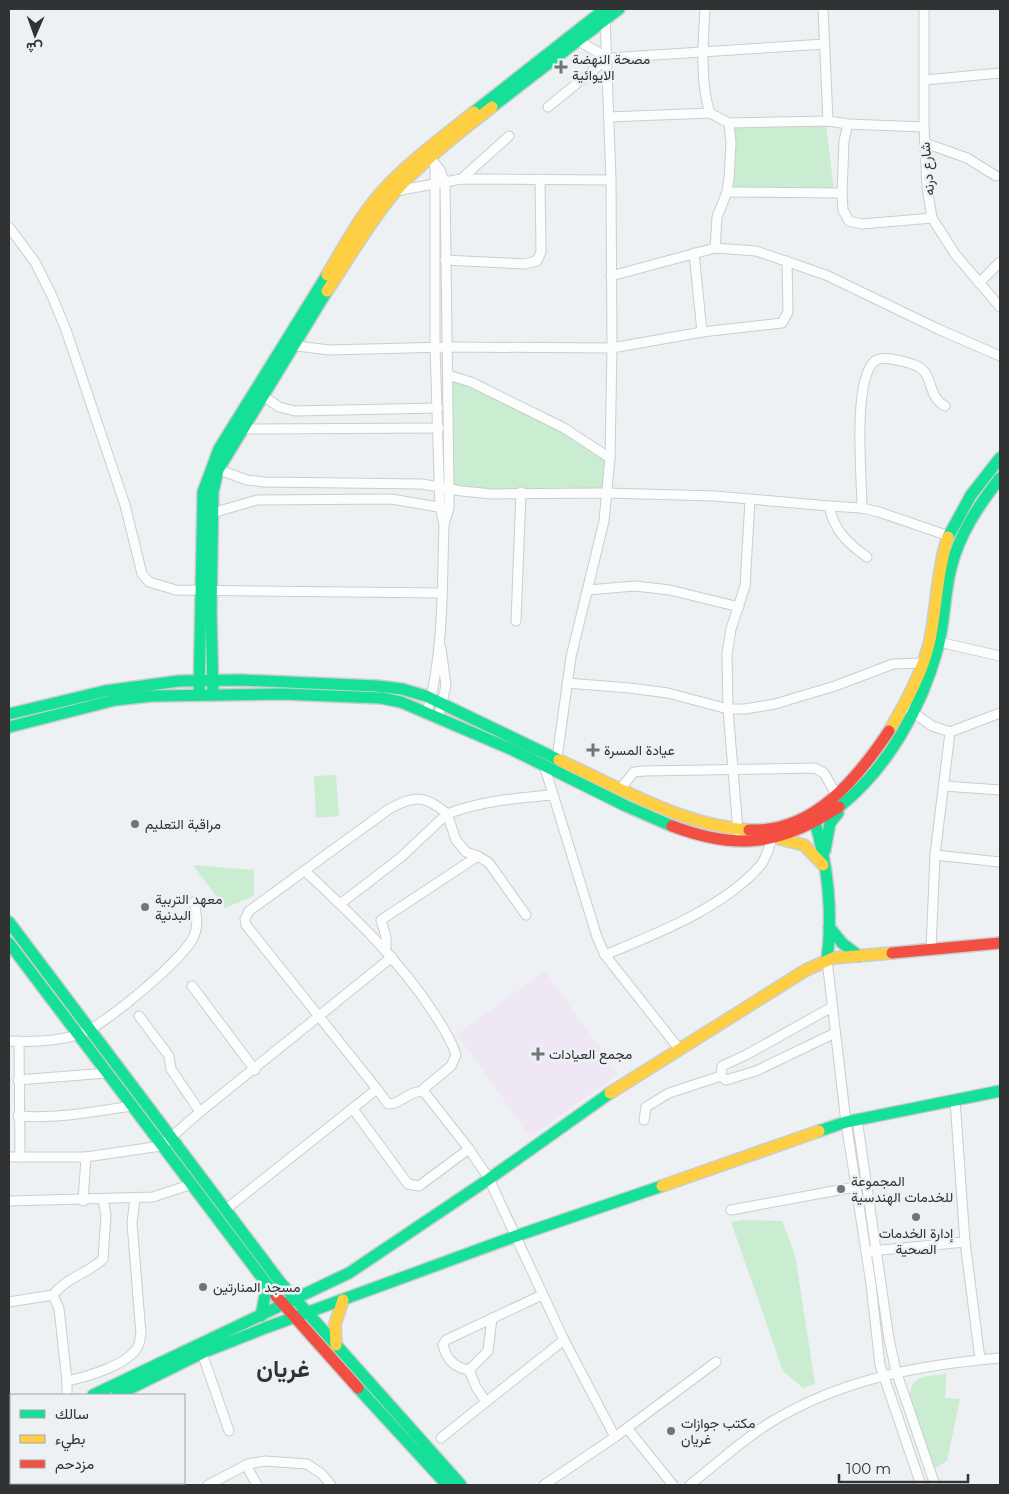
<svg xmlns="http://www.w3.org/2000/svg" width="1009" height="1494" font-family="Montserrat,Vazirmatn,sans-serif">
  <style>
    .medical { fill: #efe8f4 }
    .green { fill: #caecd0 }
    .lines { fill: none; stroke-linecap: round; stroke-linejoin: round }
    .street-casing { stroke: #cbcdcf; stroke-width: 11 }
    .fast-casing { stroke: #cbcdcf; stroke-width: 14 }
    .slow-casing { stroke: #cbcdcf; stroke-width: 14 }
    .jam-casing { stroke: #cbcdcf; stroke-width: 14 }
    .street { stroke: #fcfdfd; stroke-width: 9 }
    .fast { stroke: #16e098; stroke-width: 11 }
    .slow { stroke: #ffcf43; stroke-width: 11 }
    .jam { stroke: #f24e42; stroke-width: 11 }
    .poi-dot { fill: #727576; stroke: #edf1f4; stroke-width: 2 }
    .labels { text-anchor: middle; stroke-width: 5; stroke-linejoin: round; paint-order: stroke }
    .poi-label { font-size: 14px; fill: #303233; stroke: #edf1f4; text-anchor: start }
    .street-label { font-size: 14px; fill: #303233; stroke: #edf1f4 }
    .town-label { font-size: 24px; font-weight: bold; fill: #303233; stroke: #edf1f4 }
  </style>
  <rect width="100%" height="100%" fill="#eef1f3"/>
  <polygon class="medical" points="545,971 619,1074 530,1137 457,1034"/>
  <g class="green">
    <polygon points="826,124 834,191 731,190 733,126"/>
    <polygon points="448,376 563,429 608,459 606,492 520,492 450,487"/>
    <polygon points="336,775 339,816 316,818 314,776"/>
    <polygon points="193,865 254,870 254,896 225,908"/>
    <polygon points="742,1220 782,1221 795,1255 815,1384 803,1388 783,1371 731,1222"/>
    <path d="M946 1374 945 1398 960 1399 947 1461 934 1469 910 1401C909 1374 924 1377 946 1374Z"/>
  </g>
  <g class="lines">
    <defs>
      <g id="street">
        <path d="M705 9C703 40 700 84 710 113"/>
        <polyline points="823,9 828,121"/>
        <polyline points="924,9 924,127 927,187 932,218 955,254 1000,307"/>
        <polyline points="577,40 608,58 825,44"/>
        <polyline points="925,80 1000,73"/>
        <polyline points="548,107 608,58"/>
        <polyline points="609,117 710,113 729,123 828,121 848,124 924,127"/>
        <polyline points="925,143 967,158 996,176"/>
        <polyline points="435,165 435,347 440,508 444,524"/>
        <polyline points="461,179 509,136"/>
        <polyline points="396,191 461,179 611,180"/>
        <polyline points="727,192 842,193 844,141 848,124"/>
        <polyline points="842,193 843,210 849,221 862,224 932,218"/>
        <polyline points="9,227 35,262 52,296 66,330 125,505 142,574 149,582 176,590 442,593"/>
        <polyline points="715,248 717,217 727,192 729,178 731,143 729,123"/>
        <polyline points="694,253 702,332"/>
        <polyline points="445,260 524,264 537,261 541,252 540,179"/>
        <polyline points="611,276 715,248 756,251 826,275 938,329 1000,356"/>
        <polyline points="979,283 1000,262"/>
        <polyline points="289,345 329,350 446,347 612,348 702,332 782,323 788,312 787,261"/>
        <polyline points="448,375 471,382 564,428 610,458"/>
        <polyline points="259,393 279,407 295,411 438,408"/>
        <polyline points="243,429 439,428"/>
        <path d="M214 468 247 480 264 482 422 484 462 491 492 494 607 493 715 496 829 506C834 530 847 543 867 557"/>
        <polyline points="829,506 862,508 879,512 949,536"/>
        <path d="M862 508C862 479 852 379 875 361 882 355 906 362 915 365 935 373 926 396 945 406"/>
        <polyline points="212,513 257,500 391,499 444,508"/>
        <polyline points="588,590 635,586 670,590 739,607"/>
        <polyline points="516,621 521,492"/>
        <polyline points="939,642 1000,656"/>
        <polyline points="567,683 629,688 668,693 728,709 745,709 775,704 835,686 893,664 923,663"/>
        <polyline points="910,710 932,726 950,732 935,855 931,949"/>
        <path d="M427 713C444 653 442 586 444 524L449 508V488L445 183 440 170 428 155"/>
        <polyline points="438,718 446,686 441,648"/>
        <polyline points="950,732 1000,713"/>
        <polyline points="557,758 571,657 604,521 610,458 612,348 611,180 605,17"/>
        <polyline points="544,765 597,937 605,955 680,1050"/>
        <polyline points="944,786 1000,790"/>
        <polyline points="620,789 634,772 644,771 815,768 824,773 837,796"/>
        <polyline points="738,831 728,709 727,654 731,629 745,586 750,500"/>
        <polyline points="935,855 1000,862"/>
        <path d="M305 871C352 915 400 960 435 1015 443 1027 452 1041 456 1055L451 1066 421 1091"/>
        <path d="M526 915 489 863 478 856 466 852 456 840 447 814C481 801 516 798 552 795"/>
        <polyline points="386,951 386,937 381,920 478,856"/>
        <path d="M605 955C656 934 723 908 760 866 766 859 768 850 771 841"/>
        <polyline points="827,960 846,1122 871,1284 880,1365 921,1485"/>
        <polyline points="192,986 255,1070"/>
        <polyline points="139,1016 169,1056 171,1069 200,1112"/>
        <path d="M9 1041C30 1042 57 1041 78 1035 102 1028 185 958 194 936 199 925 196 912 194 902"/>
        <polyline points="19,1041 20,1157"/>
        <polyline points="721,1076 722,1066 746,1055 832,1007"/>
        <polyline points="18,1080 107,1073"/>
        <path d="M377 1089 388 1104C401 1105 412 1087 425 1093L469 1149 489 1179 564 1340 615 1437"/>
        <polyline points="955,1100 965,1242"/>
        <polyline points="353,1109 408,1184 419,1186 469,1149"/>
        <path d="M18 1116C56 1119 93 1112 131 1106"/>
        <polyline points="857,1119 889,1339 896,1371 935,1485"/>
        <polyline points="644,1120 646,1107 669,1093 721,1076 726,1080 756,1071 835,1033"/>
        <polyline points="9,1157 86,1157 161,1146 200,1112 392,957"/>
        <polyline points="9,1201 153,1197 192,1184"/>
        <polyline points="83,1201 86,1157"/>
        <path d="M226 1209 377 1089 246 925 245 919 249 911 389 809C413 796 425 794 447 814L400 858 340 904"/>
        <polyline points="731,1210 855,1187"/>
        <polyline points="871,1251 965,1242 980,1359"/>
        <path d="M53 1295C67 1277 87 1274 103 1259L106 1215 103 1200"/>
        <path d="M9 1302 53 1295 59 1309 67 1381C86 1377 129 1365 138 1346 140 1343 140 1337 141 1334L132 1223 135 1198"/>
        <polyline points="202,1353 229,1431"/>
        <polyline points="469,1370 488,1351 492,1318"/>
        <polyline points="67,1381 67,1395"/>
        <polyline points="486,1402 564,1340"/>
        <polyline points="627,1428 673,1485"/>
        <path d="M441 1438 486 1402 476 1387 469 1370C454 1367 447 1360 443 1345L446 1340 542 1295"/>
        <polyline points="246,1465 257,1485"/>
        <polyline points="166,1483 167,1485"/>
        <polyline points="208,1485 248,1464 265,1461 307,1464 322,1474 331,1485"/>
        <polyline points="544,1485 615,1437 716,1362"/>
        <path d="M690 1485C716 1464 742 1440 771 1422 842 1379 919 1365 1000 1358"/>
      </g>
      <g id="fast">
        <polyline points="492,107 619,9"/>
        <polyline points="474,112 605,9"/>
        <polyline points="948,537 971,495 1000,458"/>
        <polyline points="199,694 203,492 219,449 327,275"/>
        <polyline points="213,694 211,613 213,492 218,470 327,291"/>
        <polyline points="9,714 105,691 179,681 240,680 377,686 402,689 426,696 559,760"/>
        <polyline points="9,727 115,700 151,696 282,694 381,698 401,702 513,750 626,806 672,826"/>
        <path d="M839 807C888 768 922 707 938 647 945 621 944 594 951 568 959 534 979 505 1000 478"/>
        <path d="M814 819C828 865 833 912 827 960"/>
        <polyline points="825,850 830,823 838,813"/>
        <polyline points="9,922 280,1282 461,1485"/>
        <polyline points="829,927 842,943 859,956"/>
        <polyline points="9,943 276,1296"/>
        <polyline points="819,1131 846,1122 1000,1091"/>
        <polyline points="261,1316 267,1285"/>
        <polyline points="358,1388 447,1485"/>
        <polyline points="93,1395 349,1273 489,1179 610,1093"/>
        <polyline points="117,1395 202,1353 265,1328 516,1236 662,1186"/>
        <polyline points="9,1440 11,1439"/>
      </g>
      <g id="slow">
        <path d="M327 275C345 245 362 212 387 186 413 159 444 136 474 112"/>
        <path d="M327 291C349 258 369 223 394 193 420 163 461 131 492 107"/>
        <path d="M889 731C906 703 923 672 930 640 937 605 937 571 948 537"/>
        <path d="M559 760C620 788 681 825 749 830"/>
        <polyline points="780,839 804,845 823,865"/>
        <polyline points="610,1093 806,970 833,958 892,953"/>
        <polyline points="662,1186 819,1131"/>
        <polyline points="336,1345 335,1324 343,1300"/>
        <polyline points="9,1455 11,1454"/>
      </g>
      <g id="jam">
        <path d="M672 826C738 851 781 845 839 807"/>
        <path d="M749 830C813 833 857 779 889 731"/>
        <polyline points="892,953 1000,943"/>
        <polyline points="276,1296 358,1388"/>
      </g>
    </defs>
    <use href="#street" class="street-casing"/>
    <use href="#fast" class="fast-casing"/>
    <use href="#slow" class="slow-casing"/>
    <use href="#jam" class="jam-casing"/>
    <use href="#street" class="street"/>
    <use href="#fast" class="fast"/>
    <use href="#slow" class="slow"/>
    <use href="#jam" class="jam"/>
  </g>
  <g class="poi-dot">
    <path d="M558.5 59.5h5v5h5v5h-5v5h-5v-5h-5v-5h5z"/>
    <path d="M590.5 742.5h5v5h5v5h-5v5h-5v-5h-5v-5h5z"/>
    <circle cx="135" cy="824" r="5"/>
    <circle cx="145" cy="907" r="5"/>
    <path d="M535.5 1046.5h5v5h5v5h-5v5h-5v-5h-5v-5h5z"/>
    <circle cx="841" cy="1189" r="5"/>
    <circle cx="916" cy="1217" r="5"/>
    <circle cx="203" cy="1287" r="5"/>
    <circle cx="671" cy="1431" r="5"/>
  </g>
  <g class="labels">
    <g class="poi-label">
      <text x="572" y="64">مصحة النهضة<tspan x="572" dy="16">الايوائية</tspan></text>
      <text x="604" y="755">عيادة المسرة</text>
      <text x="145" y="829">مراقبة التعليم</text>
      <text x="155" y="904">معهد التربية<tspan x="155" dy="16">البدنية</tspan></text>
      <text x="549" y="1059">مجمع العيادات</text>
      <text x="851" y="1186">المجموعة<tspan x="851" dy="16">للخدمات الهندسية</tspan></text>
      <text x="916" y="1238" text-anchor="middle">إدارة الخدمات<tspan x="916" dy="16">الصحية</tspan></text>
      <text x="213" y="1292">مسجد المنارتين</text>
      <text x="681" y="1428">مكتب جوازات<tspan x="681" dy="16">غريان</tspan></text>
    </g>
    <g class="street-label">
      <text transform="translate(927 169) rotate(-95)" y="5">شارع درنه</text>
    </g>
    <g class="town-label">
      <text x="283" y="1377">غريان</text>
    </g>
  </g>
  <rect width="1009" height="1494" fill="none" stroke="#303233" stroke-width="20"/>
  <rect x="10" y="1394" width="175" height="90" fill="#edf1f4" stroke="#a1a5a7"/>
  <rect x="20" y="1410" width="25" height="8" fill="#16e098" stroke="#a1a5a7"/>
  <text x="55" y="1419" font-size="15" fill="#303233">سالك</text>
  <rect x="20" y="1435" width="25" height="8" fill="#ffcf43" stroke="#a1a5a7"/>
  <text x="55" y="1444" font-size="15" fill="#303233">بطيء</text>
  <rect x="20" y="1460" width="25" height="8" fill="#f24e42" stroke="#a1a5a7"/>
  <text x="55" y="1469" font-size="15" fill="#303233">مزدحم</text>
  <g transform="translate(35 35) rotate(182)" stroke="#edf1f4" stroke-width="4" paint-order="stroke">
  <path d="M0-4L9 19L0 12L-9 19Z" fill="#303233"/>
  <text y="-8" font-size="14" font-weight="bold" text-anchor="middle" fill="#303233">ش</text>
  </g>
  <path d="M839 1474v8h129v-8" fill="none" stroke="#303233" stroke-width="2.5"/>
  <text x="846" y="1474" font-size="15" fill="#303233" stroke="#edf1f4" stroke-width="4" paint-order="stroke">100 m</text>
</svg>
